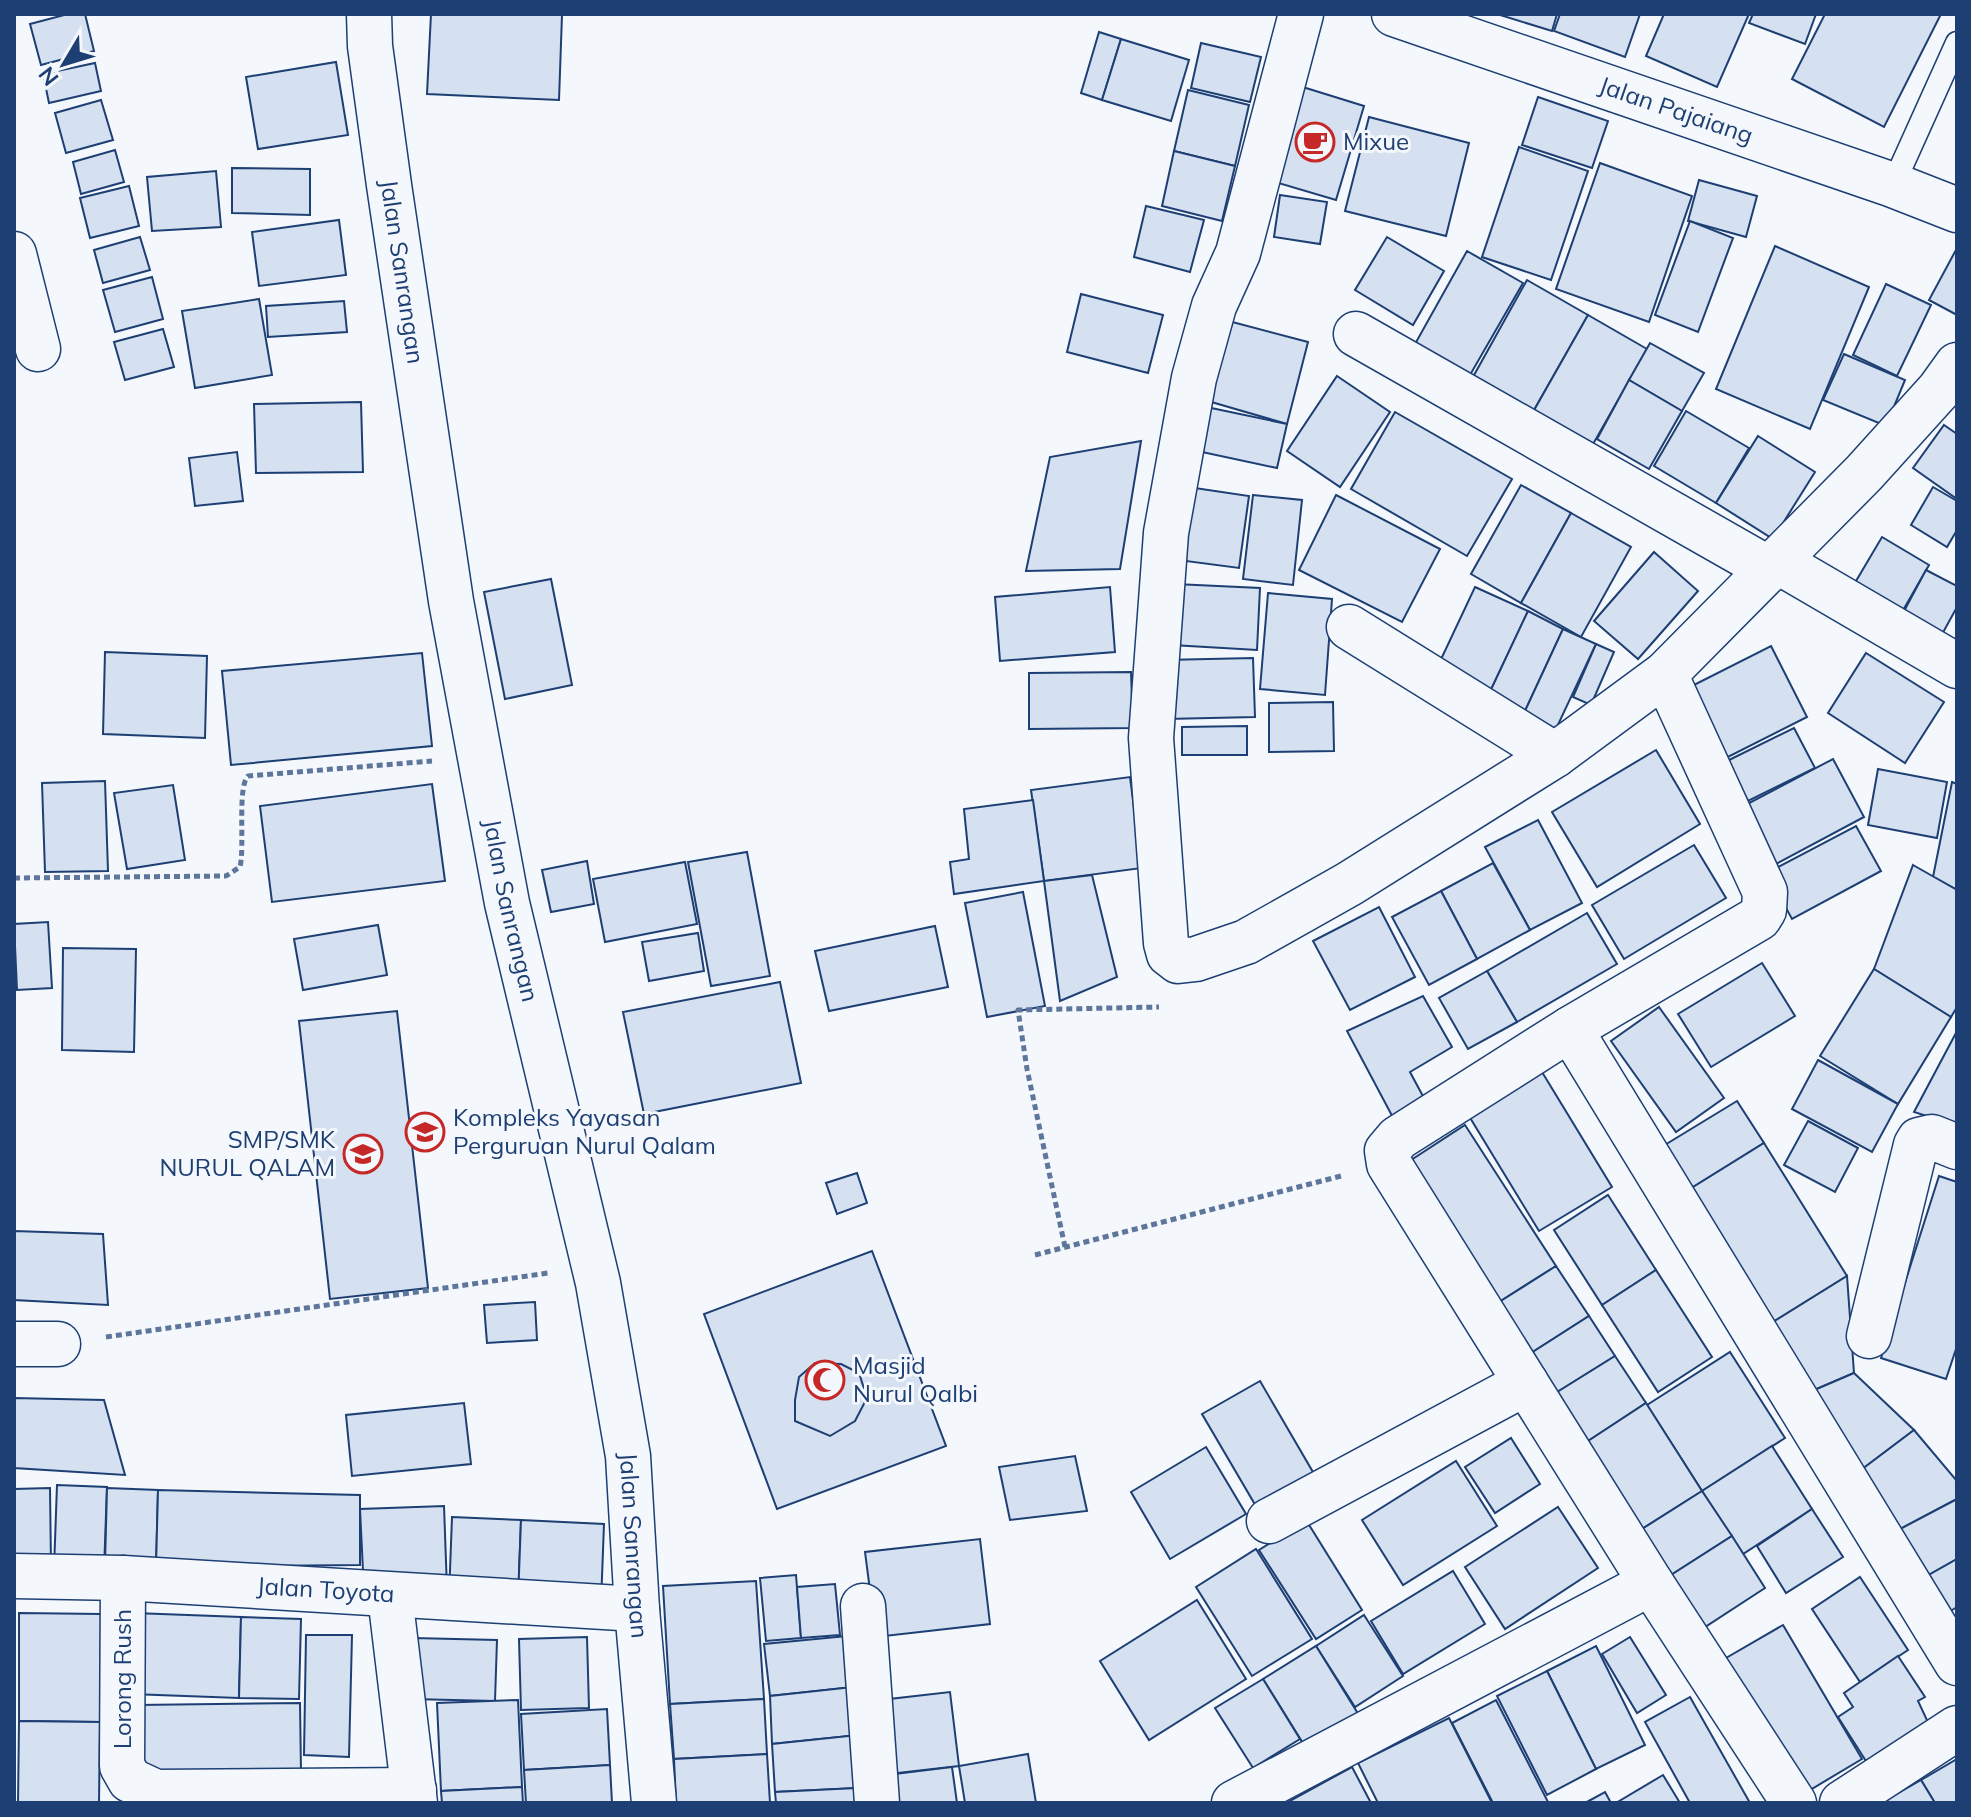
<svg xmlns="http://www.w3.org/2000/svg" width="1971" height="1817" font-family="Mulish,sans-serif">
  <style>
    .building { fill: #d5e0f0; stroke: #1d3f73; stroke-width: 2 }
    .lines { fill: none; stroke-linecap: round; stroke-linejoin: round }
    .lane-casing { stroke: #1d3f73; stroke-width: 25 }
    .street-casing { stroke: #1d3f73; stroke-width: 47 }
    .secondary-casing { stroke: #1d3f73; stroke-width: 47 }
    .path { stroke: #5e769c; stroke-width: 5; stroke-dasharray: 6 4; stroke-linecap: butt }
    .lane { stroke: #f4f7fb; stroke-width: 22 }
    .street { stroke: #f4f7fb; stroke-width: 44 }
    .secondary { stroke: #f4f7fb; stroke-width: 44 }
    .labels { text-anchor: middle; stroke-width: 6; stroke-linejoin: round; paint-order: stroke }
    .street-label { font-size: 24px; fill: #1d3f73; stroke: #f4f7fb }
    .poi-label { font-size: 24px; fill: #1d3f73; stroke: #f4f7fb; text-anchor: start }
  </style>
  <rect width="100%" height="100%" fill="#f4f7fb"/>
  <g class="building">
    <polygon points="68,14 85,14 94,51 41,65 30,24"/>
    <polygon points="431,14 562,15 559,100 427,94"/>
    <polygon points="1497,14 1557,14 1552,31"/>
    <polygon points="1560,14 1640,14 1625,57 1554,31"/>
    <polygon points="1664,14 1749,14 1717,87 1646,56"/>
    <polygon points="1753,14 1816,14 1805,44 1749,23"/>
    <polygon points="1825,14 1941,14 1884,127 1792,79"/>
    <polygon points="1099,32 1121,39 1102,100 1081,93"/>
    <polygon points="1121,39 1189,60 1171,121 1102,100"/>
    <polygon points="1201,43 1261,57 1250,102 1191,88"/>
    <polygon points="336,62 348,135 258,149 246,77"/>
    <polygon points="95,63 101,91 49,103 43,74"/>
    <polygon points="1293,84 1364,106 1336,200 1265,179"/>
    <polygon points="1188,90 1249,105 1235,166 1174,151"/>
    <polygon points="1538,97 1608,121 1592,168 1522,145"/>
    <polygon points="101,100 113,140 66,153 55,113"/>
    <polygon points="1369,117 1469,143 1446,236 1345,211"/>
    <polygon points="1519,147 1588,171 1551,280 1482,257"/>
    <polygon points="115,150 124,182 81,194 73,162"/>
    <polygon points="1174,151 1235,166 1222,221 1162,206"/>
    <polygon points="1600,163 1692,196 1649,322 1556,289"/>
    <polygon points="232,168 310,169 310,215 232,213"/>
    <polygon points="216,171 221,227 152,231 147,177"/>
    <polygon points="1699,180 1757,196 1746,237 1688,221"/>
    <polygon points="129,186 139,226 90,238 80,198"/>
    <polygon points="1280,195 1327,202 1320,244 1274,237"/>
    <polygon points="1146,206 1204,220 1190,272 1134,257"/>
    <polygon points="339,220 346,275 259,286 252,232"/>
    <polygon points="1690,221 1733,238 1698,332 1655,315"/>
    <polygon points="140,237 150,270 103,283 94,250"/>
    <polygon points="1387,237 1444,271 1413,325 1355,290"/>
    <polygon points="1775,246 1869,287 1810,429 1716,389"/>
    <polygon points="1957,248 1957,315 1929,300"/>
    <polygon points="1467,251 1523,283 1470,375 1415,344"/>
    <polygon points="152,277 163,319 115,332 103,290"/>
    <polygon points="1527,280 1588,315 1533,412 1473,377"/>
    <polygon points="1886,284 1931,305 1897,376 1853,355"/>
    <polygon points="1081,294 1163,315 1148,373 1067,352"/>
    <polygon points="259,299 272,375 195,388 182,311"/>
    <polygon points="344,301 347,332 268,337 266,306"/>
    <polygon points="1588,315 1647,349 1592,446 1533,412"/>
    <polygon points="1221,319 1308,342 1287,424 1201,399"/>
    <polygon points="163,329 174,367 125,380 114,342"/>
    <polygon points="1650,343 1704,373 1682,411 1629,380"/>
    <polygon points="1844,354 1905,380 1886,426 1823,400"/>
    <polygon points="1337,376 1390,412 1340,487 1287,451"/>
    <polygon points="1629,380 1682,411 1649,469 1597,439"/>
    <polygon points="361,402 363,472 256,473 254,404"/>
    <polygon points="1197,405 1287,424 1277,468 1188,449"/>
    <polygon points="1686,411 1749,448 1716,503 1654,466"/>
    <polygon points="1395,412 1512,479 1467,556 1351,489"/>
    <polygon points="1944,425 1957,434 1957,499 1913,468"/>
    <polygon points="1758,436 1815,472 1773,539 1716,503"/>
    <polygon points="1141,441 1120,569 1026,571 1050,457"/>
    <polygon points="237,452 243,501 195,506 189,458"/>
    <polygon points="1521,485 1571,513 1521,603 1471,574"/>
    <polygon points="1188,487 1249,496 1239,568 1178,560"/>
    <polygon points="1933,487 1957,501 1957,530 1947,547 1911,525"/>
    <polygon points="1253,495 1302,500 1293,585 1243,579"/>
    <polygon points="1336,495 1440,549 1402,622 1299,570"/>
    <polygon points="1571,513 1631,547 1581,637 1521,603"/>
    <polygon points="1882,537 1929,565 1894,626 1846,598"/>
    <polygon points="1654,552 1698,591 1638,659 1594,621"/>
    <polygon points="1926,570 1957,586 1957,607 1934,649 1895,628"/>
    <polygon points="551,579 572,685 505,699 484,592"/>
    <polygon points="1175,584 1260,588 1257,650 1172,645"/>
    <polygon points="1110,587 1115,652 1000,661 995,597"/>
    <polygon points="1475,587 1528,611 1488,696 1435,672"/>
    <polygon points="1268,593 1332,599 1325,695 1260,689"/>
    <polygon points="1528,611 1563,629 1524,713 1488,696"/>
    <polygon points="1563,629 1596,644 1556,729 1524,713"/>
    <polygon points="1596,644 1614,652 1591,705 1573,697"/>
    <polygon points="1771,646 1807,717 1716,763 1680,692"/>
    <polygon points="105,652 207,656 205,738 103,734"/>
    <polygon points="422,653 432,746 231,765 222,671"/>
    <polygon points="1866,653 1944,702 1905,763 1828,713"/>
    <polygon points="1253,658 1255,717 1166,719 1164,660"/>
    <polygon points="1131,672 1133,728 1029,729 1029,673"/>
    <polygon points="1333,702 1334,751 1269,752 1269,703"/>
    <polygon points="1247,726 1247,755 1182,755 1182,727"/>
    <polygon points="1794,728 1815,768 1748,801 1727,761"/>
    <polygon points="1656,750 1700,824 1597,887 1552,812"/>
    <polygon points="1833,759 1864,817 1763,871 1732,812"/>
    <polygon points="1878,769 1947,782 1937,838 1868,825"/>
    <polygon points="1130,777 1142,868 1044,881 1031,790"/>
    <polygon points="105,781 108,871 45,872 42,783"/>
    <polygon points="1952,782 1957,784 1957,890 1933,877"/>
    <polygon points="432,784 445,881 272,902 260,806"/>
    <polygon points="173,785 185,860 127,869 114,793"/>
    <polygon points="1033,800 1044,881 954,894 950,862 969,859 964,809"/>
    <polygon points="1538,820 1582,903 1530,930 1485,847"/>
    <polygon points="1856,826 1881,871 1792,919 1767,873"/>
    <polygon points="1694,845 1726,898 1624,959 1592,905"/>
    <polygon points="747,852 770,976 711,986 688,862"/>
    <polygon points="587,861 594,904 551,912 542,870"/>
    <polygon points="685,862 697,924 605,942 593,879"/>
    <polygon points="1493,863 1530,930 1477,959 1441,891"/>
    <polygon points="1913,865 1957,890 1957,1007 1951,1017 1874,969"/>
    <polygon points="1092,875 1117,977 1060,1001 1044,881"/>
    <polygon points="1441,891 1477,959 1429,985 1392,917"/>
    <polygon points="1023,892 1045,1006 987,1017 965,903"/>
    <polygon points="1379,907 1415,977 1350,1010 1313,941"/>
    <polygon points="1587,913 1617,964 1517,1022 1487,971"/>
    <polygon points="48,922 52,988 17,990 14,924"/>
    <polygon points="378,925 387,975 303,990 294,939"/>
    <polygon points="935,926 948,987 829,1011 815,951"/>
    <polygon points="698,933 704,971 649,981 642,942"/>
    <polygon points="63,948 136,949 134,1052 62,1050"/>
    <polygon points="1762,963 1795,1016 1711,1067 1678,1014"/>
    <polygon points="1874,969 1951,1017 1898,1104 1820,1056"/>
    <polygon points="1487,971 1517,1022 1468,1049 1439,998"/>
    <polygon points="780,982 801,1083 644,1114 623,1012"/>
    <polygon points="1423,996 1452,1047 1410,1072 1431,1111 1398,1127 1347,1031"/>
    <polygon points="1659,1007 1724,1098 1676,1132 1611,1041"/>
    <polygon points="397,1011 428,1288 330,1299 299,1021"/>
    <polygon points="1957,1031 1957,1121 1955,1125 1914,1112"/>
    <polygon points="1818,1060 1898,1104 1872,1152 1792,1109"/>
    <polygon points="1542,1072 1612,1187 1539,1231 1469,1116"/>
    <polygon points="1737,1101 1764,1143 1677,1197 1650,1154"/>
    <polygon points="1808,1121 1858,1148 1835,1192 1784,1165"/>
    <polygon points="1465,1125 1556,1266 1496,1304 1405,1164"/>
    <polygon points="1764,1143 1847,1276 1760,1330 1677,1197"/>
    <polygon points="857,1173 867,1203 837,1214 826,1183"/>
    <polygon points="1939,1176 1957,1182 1957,1346 1946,1379 1881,1358"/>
    <polygon points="1608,1195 1656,1270 1602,1305 1554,1230"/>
    <polygon points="14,1231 103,1234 108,1305 14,1300"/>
    <polygon points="872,1251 946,1446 777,1509 704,1314"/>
    <polygon points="1556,1266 1589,1316 1528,1355 1496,1304"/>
    <polygon points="1656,1270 1712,1357 1658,1392 1602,1305"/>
    <polygon points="1847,1276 1854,1373 1805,1394 1760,1330"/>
    <polygon points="535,1302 537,1340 487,1343 484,1305"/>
    <polygon points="1589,1316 1615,1356 1554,1394 1528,1355"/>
    <polygon points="1730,1352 1785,1438 1702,1491 1647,1405"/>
    <polygon points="1615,1356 1646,1403 1585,1443 1554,1394"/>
    <polygon points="815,1363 841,1364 859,1373 867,1398 855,1421 830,1436 795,1421 795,1400 799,1377"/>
    <polygon points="1854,1373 1914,1430 1853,1476 1805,1394"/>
    <polygon points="1260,1381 1317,1479 1260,1513 1202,1414"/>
    <polygon points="14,1398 104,1400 125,1475 14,1468"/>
    <polygon points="464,1403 471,1464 352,1476 346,1415"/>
    <polygon points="1646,1403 1702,1491 1642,1529 1585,1443"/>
    <polygon points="1914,1430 1957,1481 1957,1499 1885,1537 1853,1476"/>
    <polygon points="1511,1438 1540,1484 1495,1513 1465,1467"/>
    <polygon points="1772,1446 1812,1509 1743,1554 1702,1491"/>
    <polygon points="1206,1447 1246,1514 1170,1559 1131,1492"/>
    <polygon points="1075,1456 1087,1511 1010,1520 999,1467"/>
    <polygon points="1456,1461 1497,1526 1403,1585 1362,1520"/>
    <polygon points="57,1485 107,1487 104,1571 54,1569"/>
    <polygon points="50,1488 51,1566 14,1566 14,1489"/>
    <polygon points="107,1488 158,1490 156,1567 105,1565"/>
    <polygon points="158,1490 360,1495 360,1565 156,1567"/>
    <polygon points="1702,1491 1732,1536 1671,1575 1642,1529"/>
    <polygon points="1957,1499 1957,1559 1918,1581 1885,1537"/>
    <polygon points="444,1506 447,1589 364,1592 360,1509"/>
    <polygon points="1558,1507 1598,1568 1505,1629 1465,1567"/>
    <polygon points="1812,1509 1843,1557 1786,1593 1757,1546"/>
    <polygon points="452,1517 521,1520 518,1600 449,1597"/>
    <polygon points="521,1520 604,1524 601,1604 518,1600"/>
    <polygon points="1306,1520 1362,1610 1316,1639 1259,1550"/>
    <polygon points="1732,1536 1765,1588 1705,1627 1671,1575"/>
    <polygon points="980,1539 990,1624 876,1637 865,1552"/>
    <polygon points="1256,1549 1312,1639 1252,1676 1196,1587"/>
    <polygon points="1957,1559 1957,1607 1944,1615 1918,1581"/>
    <polygon points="1453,1571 1485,1624 1403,1674 1371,1621"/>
    <polygon points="796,1575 801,1638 766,1641 760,1578"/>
    <polygon points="1860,1577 1908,1650 1860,1682 1812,1609"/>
    <polygon points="756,1581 764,1699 670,1704 663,1586"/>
    <polygon points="835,1584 840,1635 801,1638 797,1587"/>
    <polygon points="1197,1600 1246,1679 1149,1740 1100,1661"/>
    <polygon points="19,1613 101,1614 100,1722 19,1721"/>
    <polygon points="134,1613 241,1617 239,1698 131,1694"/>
    <polygon points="1364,1615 1403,1676 1355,1707 1316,1646"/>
    <polygon points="241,1617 301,1619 299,1699 239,1698"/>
    <polygon points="1783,1625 1862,1759 1805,1793 1726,1658"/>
    <polygon points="306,1635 352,1635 349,1757 304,1755"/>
    <polygon points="847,1636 853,1687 770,1696 764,1644"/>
    <polygon points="587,1637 589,1708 521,1710 519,1639"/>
    <polygon points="1630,1637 1666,1695 1637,1713 1602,1654"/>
    <polygon points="413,1638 497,1640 495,1701 411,1699"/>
    <polygon points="1316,1646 1362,1720 1309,1753 1263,1679"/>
    <polygon points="1596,1646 1645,1745 1596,1769 1547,1671"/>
    <polygon points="1898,1656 1925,1697 1918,1701 1933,1733 1871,1769 1838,1717 1853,1707 1844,1693"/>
    <polygon points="1547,1671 1596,1769 1547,1795 1497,1696"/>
    <polygon points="1263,1679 1300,1739 1253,1768 1215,1708"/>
    <polygon points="853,1687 858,1735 772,1744 770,1696"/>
    <polygon points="950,1692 959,1766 889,1774 881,1700"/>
    <polygon points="1690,1697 1750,1803 1690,1803 1645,1722"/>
    <polygon points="764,1699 767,1754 674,1759 670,1704"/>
    <polygon points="518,1700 522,1787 441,1791 437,1703"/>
    <polygon points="1496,1700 1548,1802 1547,1803 1493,1803 1452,1723"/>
    <polygon points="300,1703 301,1772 138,1774 137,1705"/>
    <polygon points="607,1709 610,1765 524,1770 521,1714"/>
    <polygon points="1449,1718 1492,1803 1378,1803 1358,1763"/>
    <polygon points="19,1721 100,1722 99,1803 18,1803"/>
    <polygon points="858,1735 857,1788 775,1792 772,1744"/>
    <polygon points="767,1754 770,1803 676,1803 674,1759"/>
    <polygon points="1028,1754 1036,1803 965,1803 959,1766"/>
    <polygon points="1957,1759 1957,1803 1935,1803 1921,1780"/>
    <polygon points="610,1765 612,1803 526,1803 524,1770"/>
    <polygon points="952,1767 957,1803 882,1803 878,1776"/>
    <polygon points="1352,1767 1371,1803 1286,1803"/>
    <polygon points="1663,1775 1680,1803 1616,1803"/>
    <polygon points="1921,1780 1935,1803 1881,1803"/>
    <polygon points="522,1787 523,1803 442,1803 441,1791"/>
    <polygon points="857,1788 858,1803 776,1803 775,1792"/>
    <polygon points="1605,1792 1611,1803 1585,1803"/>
  </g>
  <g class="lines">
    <defs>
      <polyline id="lane" points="1893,185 1957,43"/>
      <g id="street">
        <path id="s1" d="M369 14 370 46 389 185 451 601 507 903 598 1283 628 1456 637 1609 654 1803"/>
        <polyline points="1301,14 1238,253 1214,306 1194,378 1166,533 1151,738 1166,943 1169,954 1178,961 1196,959 1246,942 1349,884 1555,755 1665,674 1864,473 1939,390 1957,365"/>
        <polyline points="14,254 38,349"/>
        <polyline points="1356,334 1769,569"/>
        <polyline points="1777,561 1957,666"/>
        <polyline points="1349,627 1555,755"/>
        <polyline points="1665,674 1765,892 1764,910 1759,918 1570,1029 1398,1138 1387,1151 1389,1164 1651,1583 1794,1803"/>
        <polyline points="1570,1029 1957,1663"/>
        <polyline points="1869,1336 1916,1145 1919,1140 1932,1137 1957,1147"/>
        <polyline points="14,1344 58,1344"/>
        <polyline points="1269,1521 1526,1383"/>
        <path id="s2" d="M14 1576 123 1578 637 1609"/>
        <polyline points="123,1578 122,1766 130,1780 156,1792 414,1790"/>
        <polyline points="390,1596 415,1803"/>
        <polyline points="863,1606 877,1803"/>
        <polyline points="1234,1803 1651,1583"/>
        <polyline points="1842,1803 1957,1728"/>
      </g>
      <g id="secondary">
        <path id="s3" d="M1394 14 1893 185 1957 210"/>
      </g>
    </defs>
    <use href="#lane" class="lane-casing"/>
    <use href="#street" class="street-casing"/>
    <use href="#secondary" class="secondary-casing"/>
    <g class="path">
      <path d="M14 878 226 876 240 867C245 846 237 787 248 776L432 761"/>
      <polyline points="1065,1247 1027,1069 1018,1010 1159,1007"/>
      <polyline points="1035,1255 1341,1176"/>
      <polyline points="106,1337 548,1273"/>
    </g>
    <use href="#lane" class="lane"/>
    <use href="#street" class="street"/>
    <use href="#secondary" class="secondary"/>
  </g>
  <defs>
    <symbol id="cafe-ring" viewBox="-11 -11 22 22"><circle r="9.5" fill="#f4f7fb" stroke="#c62828" stroke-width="1.5"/><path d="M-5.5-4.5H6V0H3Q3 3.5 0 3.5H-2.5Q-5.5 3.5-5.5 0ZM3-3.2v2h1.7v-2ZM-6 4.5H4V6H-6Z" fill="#c62828"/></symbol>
    <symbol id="school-ring" viewBox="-11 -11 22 22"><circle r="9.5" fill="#f4f7fb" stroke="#c62828" stroke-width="1.5"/><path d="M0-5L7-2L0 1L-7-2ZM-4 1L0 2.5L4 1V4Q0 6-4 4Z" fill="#c62828"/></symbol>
    <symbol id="mosque-ring" viewBox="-11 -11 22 22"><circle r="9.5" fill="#f4f7fb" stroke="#c62828" stroke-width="1.5"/><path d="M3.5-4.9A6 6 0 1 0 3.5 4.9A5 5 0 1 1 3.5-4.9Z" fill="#c62828"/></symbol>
  </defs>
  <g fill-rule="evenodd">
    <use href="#cafe-ring" x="1293" y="120" width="44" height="44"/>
    <use href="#school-ring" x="403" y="1110" width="44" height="44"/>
    <use href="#school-ring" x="341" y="1132" width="44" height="44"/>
    <use href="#mosque-ring" x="803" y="1358" width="44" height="44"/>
  </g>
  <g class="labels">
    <g class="street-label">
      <text dy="8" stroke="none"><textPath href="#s3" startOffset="298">Jalan Pajaiang</textPath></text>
      <text dy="8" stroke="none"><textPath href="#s1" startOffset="260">Jalan Sanrangan</textPath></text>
      <text dy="8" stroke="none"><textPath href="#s1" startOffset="908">Jalan Sanrangan</textPath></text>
      <text dy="8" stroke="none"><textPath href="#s1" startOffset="1556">Jalan Sanrangan</textPath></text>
      <text dy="8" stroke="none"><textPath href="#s2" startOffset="312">Jalan Toyota</textPath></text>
      <text transform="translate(123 1679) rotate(-90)" y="8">Lorong Rush</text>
    </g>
    <g class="poi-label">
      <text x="1343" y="150">Mixue</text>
      <text x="453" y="1126">Kompleks Yayasan<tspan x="453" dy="28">Perguruan Nurul Qalam</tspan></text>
      <text x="335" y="1148" text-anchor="end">SMP/SMK<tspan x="335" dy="28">NURUL QALAM</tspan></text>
      <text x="853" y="1374">Masjid<tspan x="853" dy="28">Nurul Qalbi</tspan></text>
    </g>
  </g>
  <rect width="1971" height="1817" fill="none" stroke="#1d3f73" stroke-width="32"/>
  <g transform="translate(64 64) rotate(232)" stroke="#f4f7fb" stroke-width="6" paint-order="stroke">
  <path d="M0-6L14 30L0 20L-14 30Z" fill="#1d3f73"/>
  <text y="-12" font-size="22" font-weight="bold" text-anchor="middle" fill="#1d3f73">N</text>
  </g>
</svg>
